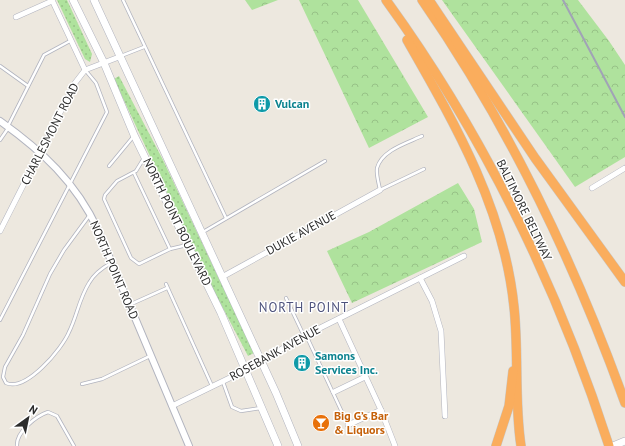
<svg xmlns="http://www.w3.org/2000/svg" width="625" height="446" font-family="'PT Sans',sans-serif">
  <style>
    .green { fill: url(#green-dots) }
    .forest { fill: url(#forest-crowns) }
    .lines { fill: none; stroke-linecap: round; stroke-linejoin: round }
    .service-casing { stroke: #b2b4bf; stroke-width: 4 }
    .minor-casing { stroke: #b2b4bf; stroke-width: 6 }
    .tertiary-casing { stroke: #b2b4bf; stroke-width: 8 }
    .secondary-casing { stroke: #b2b4bf; stroke-width: 8 }
    .motorway-casing { stroke: #c8c8c8; stroke-width: 10 }
    .service { stroke: #fff; stroke-width: 2.5 }
    .minor { stroke: #fff; stroke-width: 5 }
    .tertiary { stroke: #fff; stroke-width: 6 }
    .secondary { stroke: #fff; stroke-width: 7 }
    .motorway { stroke: #faad5d; stroke-width: 9 }
    .rail { stroke: #a1a3b6; stroke-width: 2 }
    .labels { text-anchor: middle; stroke-width: 3; stroke-linejoin: round; paint-order: stroke }
    .culture-label { font-size: 12px; font-weight: bold; fill: #0d838f; stroke: #fff; text-anchor: start }
    .street-label { font-size: 12px; fill: #2c2c2c; stroke: #fff }
    .food-label { font-size: 12px; font-weight: bold; fill: #c56008; stroke: #fff; text-anchor: start }
    .neighbourhood-label { font-size: 13px; letter-spacing: 1px; fill: #4d527c; stroke: #fff }
  </style>
  <defs>
    <pattern id="green-dots" width="8" height="8" patternUnits="userSpaceOnUse"><rect width="8" height="8" fill="#afe29d"/><path d="M2 2h.1M6 6h.1" fill="none" stroke="#97c287" stroke-width="1.8" stroke-linecap="round"/></pattern>
    <pattern id="forest-crowns" width="20" height="18" patternUnits="userSpaceOnUse"><rect width="20" height="18" fill="#afe29d"/><path d="M2 6a3 3 0 1 1 6 0M12 15a3 3 0 1 1 6 0" fill="none" stroke="#97c287"/></pattern>
  </defs>
  <rect width="100%" height="100%" fill="#ede8df"/>
  <g class="green">
    <polygon points="57,0 67,0 92,54 90,62 85,59"/>
    <polygon points="119,76 163,160 254,353 248,356 204,272 114,79"/>
  </g>
  <g class="forest">
    <polygon points="245,0 278,0 252,10"/>
    <polygon points="299,0 358,0 428,117 369,148"/>
    <polygon points="442,0 578,0 609,41 625,65 625,157 575,187"/>
    <polygon points="458,183 474,209 482,242 352,303 327,251 369,232"/>
  </g>
  <g class="lines">
    <defs>
      <g id="service">
        <polyline points="123,0 226,218"/>
        <polyline points="121,56 144,47"/>
        <polyline points="0,66 28,86"/>
        <polyline points="8,126 44,55 70,41"/>
        <path d="M422 136C407 143 382 150 377 168 376 175 379 184 380 190L424 169"/>
        <polyline points="0,140 9,127"/>
        <polyline points="144,158 136,171 117,181 105,195 104,199 131,258 139,264 170,249 187,245"/>
        <polyline points="109,166 133,137"/>
        <polyline points="134,173 170,249"/>
        <path d="M89 216 64 250 50 274 23 335 5 367 3 377 6 383C26 392 62 349 69 332 77 316 79 299 89 283 94 274 102 268 111 263"/>
        <polyline points="203,232 325,161"/>
        <polyline points="166,284 212,386"/>
        <polyline points="286,298 304,336"/>
        <polyline points="129,305 167,288"/>
        <polyline points="0,320 107,112 96,83 86,71"/>
        <polyline points="306,335 348,425"/>
        <polyline points="223,382 232,407 241,411 261,408"/>
        <polyline points="82,384 102,379 150,356"/>
        <path d="M17 446C16 432 36 416 48 412L57 416 74 446"/>
      </g>
      <g id="minor">
        <polyline points="52,0 85,70"/>
        <polyline points="16,17 52,1"/>
        <polyline points="592,188 625,168"/>
        <polyline points="0,231 75,83 85,70 119,57"/>
        <polyline points="222,277 380,190"/>
        <polyline points="420,278 432,301 441,331 445,416"/>
        <polyline points="339,319 381,410 395,446"/>
        <polyline points="334,392 365,377"/>
        <polyline points="172,406 246,370 304,336 464,256"/>
        <polyline points="348,425 381,410"/>
      </g>
      <path id="tertiary" d="M0 121C42 151 76 182 98 230L189 446"/>
      <g id="secondary">
        <polyline points="73,0 104,63 134,135 221,313 278,446"/>
        <polyline points="94,0 276,393 298,446"/>
        <polyline points="613,446 625,441"/>
      </g>
      <g id="motorway">
        <path d="M386 0C484 135 558 288 609 446"/>
        <path d="M422 0C508 124 574 261 625 403"/>
        <polyline points="429,0 535,158 625,282"/>
        <path d="M407 40C455 124 504 208 514 307 519 353 514 400 521 446"/>
        <polyline points="496,446 509,406 513,371"/>
      </g>
    </defs>
    <use href="#service" class="service-casing"/>
    <use href="#minor" class="minor-casing"/>
    <use href="#tertiary" class="tertiary-casing"/>
    <use href="#secondary" class="secondary-casing"/>
    <use href="#motorway" class="motorway-casing"/>
    <use href="#service" class="service"/>
    <use href="#minor" class="minor"/>
    <use href="#tertiary" class="tertiary"/>
    <use href="#secondary" class="secondary"/>
    <use href="#motorway" class="motorway"/>
    <polyline class="rail" points="563,0 625,117"/>
  </g>
  <defs>
    <symbol id="building-disc" viewBox="-11 -11 22 22"><circle r="9.5" fill="#0f9aa8" stroke="#fff"/><path d="M-4-6H4V6H1V3H-1V6H-4ZM-2.5-4.3h1.7v1.8h-1.7ZM.8-4.3h1.7v1.8H.8ZM-2.5-1h1.7V.8h-1.7ZM.8-1h1.7V.8H.8Z" fill="#fff"/></symbol>
    <symbol id="bar-disc" viewBox="-11 -11 22 22"><circle r="9.5" fill="#e8710a" stroke="#fff"/><path d="M-6-5H6L.8 .8V4.5H3.5V6h-7V4.5H-.8V.8Z" fill="#fff"/></symbol>
  </defs>
  <g fill-rule="evenodd">
    <use href="#building-disc" x="252" y="94" width="20" height="20"/>
    <use href="#building-disc" x="292" y="353" width="20" height="20"/>
    <use href="#bar-disc" x="311" y="413" width="20" height="20"/>
  </g>
  <g class="labels">
    <g class="culture-label">
      <text x="275" y="108">Vulcan</text>
      <text x="315" y="360">Samons<tspan x="315" dy="14">Services Inc.</tspan></text>
    </g>
    <g class="street-label">
      <text transform="translate(50 134) rotate(-63)" y="4">CHARLESMONT ROAD</text>
      <text transform="translate(524 210) rotate(64)" y="4">BALTIMORE BELTWAY</text>
      <text transform="translate(177 222) rotate(64)" y="4">NORTH POINT BOULEVARD</text>
      <text transform="translate(301 233) rotate(-29)" y="4">DUKIE AVENUE</text>
      <text transform="translate(114 270) rotate(67)" y="4">NORTH POINT ROAD</text>
      <text transform="translate(275 353) rotate(-29)" y="4">ROSEBANK AVENUE</text>
    </g>
    <g class="food-label">
      <text x="334" y="420">Big G’s Bar<tspan x="334" dy="14">&amp; Liquors</tspan></text>
    </g>
    <g class="neighbourhood-label">
      <text x="304" y="312">NORTH POINT</text>
    </g>
  </g>
  <g transform="translate(28 418) rotate(33)" stroke="#ffffff" stroke-width="3" paint-order="stroke">
  <path d="M0-3L7 15L0 10L-7 15Z" fill="#2c2c2c"/>
  <text y="-6" font-size="11" font-weight="bold" text-anchor="middle" fill="#2c2c2c">N</text>
  </g>
</svg>
